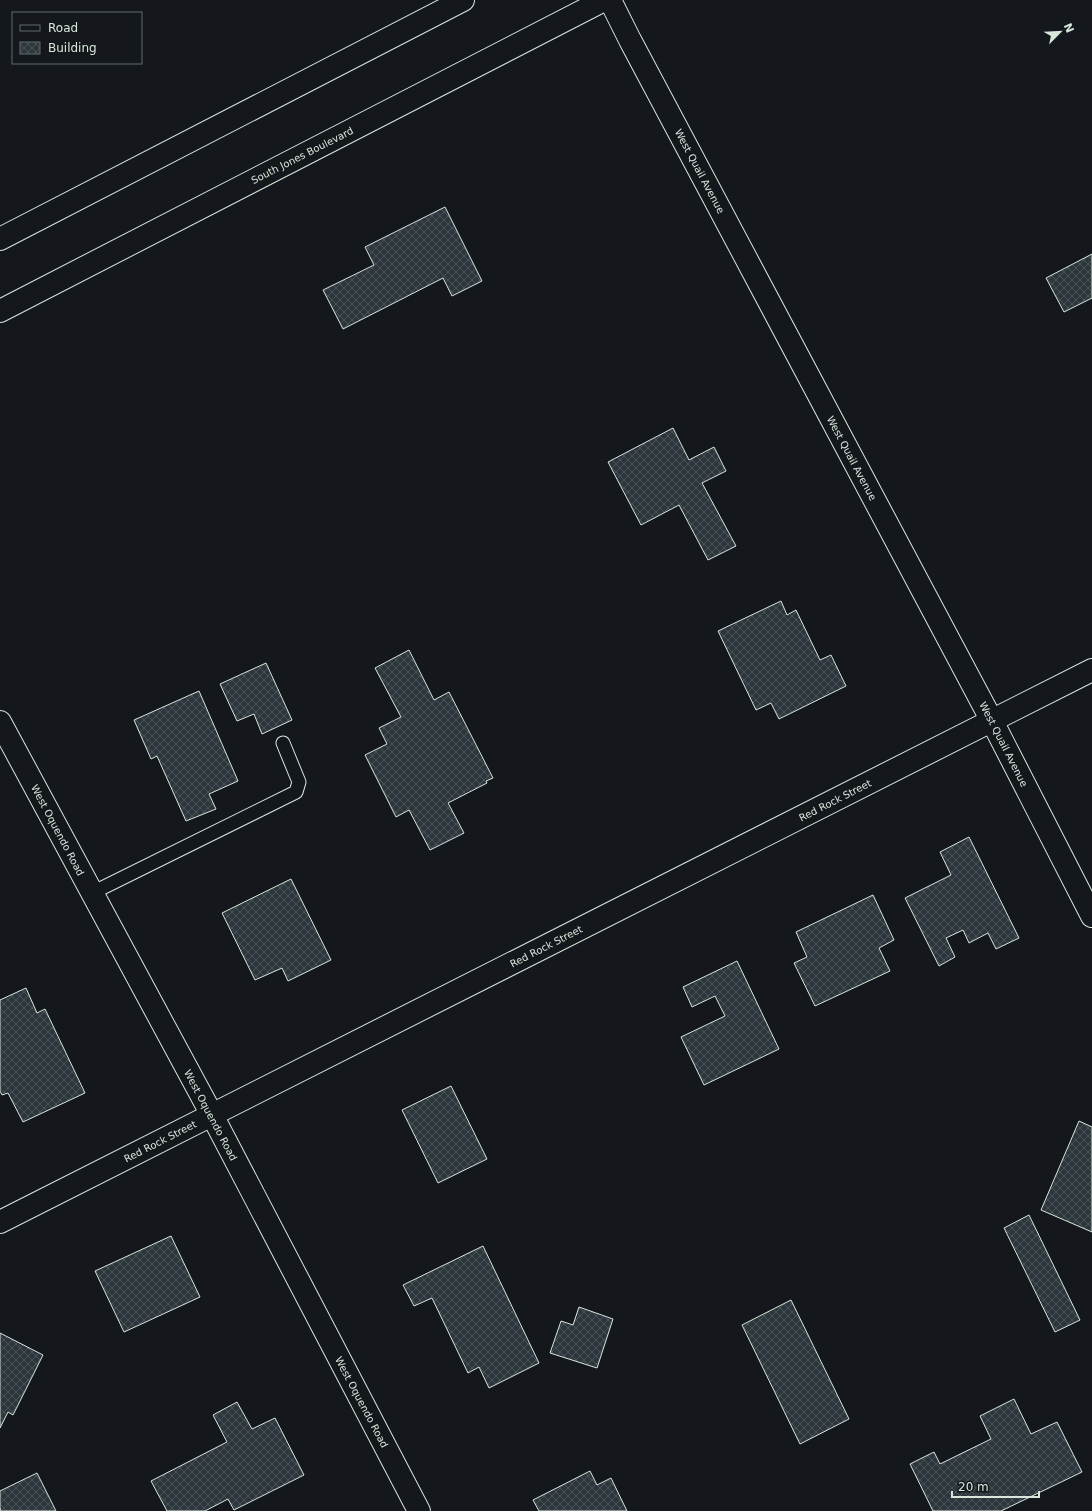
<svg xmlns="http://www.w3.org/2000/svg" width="1092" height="1511" font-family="'DejaVu Sans',sans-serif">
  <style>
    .building { fill: url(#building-cross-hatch); stroke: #d8e6dc }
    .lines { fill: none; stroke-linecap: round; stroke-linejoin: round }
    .lane-casing { stroke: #d8e6dc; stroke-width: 15 }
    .street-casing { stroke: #d8e6dc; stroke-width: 24 }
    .secondary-casing { stroke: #d8e6dc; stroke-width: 24 }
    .primary-casing { stroke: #d8e6dc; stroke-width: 24 }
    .lane { stroke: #14181c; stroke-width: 13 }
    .street { stroke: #14181c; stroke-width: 22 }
    .secondary { stroke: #14181c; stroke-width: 22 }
    .primary { stroke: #14181c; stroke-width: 22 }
    .labels { text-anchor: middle; stroke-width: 3; stroke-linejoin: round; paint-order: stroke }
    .street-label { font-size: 10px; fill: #d8e6dc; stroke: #14181c }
  </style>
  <defs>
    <pattern id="building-cross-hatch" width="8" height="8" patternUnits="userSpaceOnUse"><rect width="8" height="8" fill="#2c363c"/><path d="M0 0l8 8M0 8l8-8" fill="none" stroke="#4a5358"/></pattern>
  </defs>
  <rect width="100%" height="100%" fill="#14181c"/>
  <g class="building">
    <polygon points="445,207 482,281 452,296 443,278 343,329 323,290 374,265 365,247"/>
    <polygon points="1092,254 1092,298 1064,312 1046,278"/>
    <polygon points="673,428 689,460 714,447 726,471 702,483 736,546 708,560 679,505 641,525 608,462"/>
    <polygon points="781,601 787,615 796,610 820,660 831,655 846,686 779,719 771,703 756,710 718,631"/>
    <polygon points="409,650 434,700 449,692 493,778 486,781 487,783 448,803 464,833 430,850 409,810 396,817 365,755 387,744 379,728 401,717 375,668"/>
    <polygon points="266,663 292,720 262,734 254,714 237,721 220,684"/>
    <polygon points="199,691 238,781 209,794 216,809 186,821 157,756 151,759 134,720"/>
    <polygon points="969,837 1019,938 996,949 988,933 969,943 963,930 946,938 955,957 939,966 905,898 951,875 940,852"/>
    <polygon points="291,879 331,960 288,981 282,968 255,980 222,913"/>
    <polygon points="873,895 894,940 879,948 890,971 815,1006 794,963 807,957 796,932"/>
    <polygon points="737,961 779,1049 704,1085 681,1037 725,1016 715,996 692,1007 683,987"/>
    <polygon points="26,988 37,1013 45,1009 85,1093 23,1122 8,1093 2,1095 0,1091 0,1000"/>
    <polygon points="451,1086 487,1159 438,1183 402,1110"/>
    <polygon points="1079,1121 1092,1127 1092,1232 1041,1210"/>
    <polygon points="1029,1215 1080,1320 1055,1332 1004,1228"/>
    <polygon points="171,1236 200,1297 124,1332 95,1271"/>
    <polygon points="483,1246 539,1363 489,1388 479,1367 468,1373 432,1298 414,1306 403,1285"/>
    <polygon points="791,1300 849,1419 800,1444 742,1325"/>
    <polygon points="579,1307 613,1319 597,1368 550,1353 561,1321 573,1325"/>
    <polygon points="0,1333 43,1355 13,1415 8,1412 0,1428"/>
    <polygon points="1014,1399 1031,1434 1057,1422 1082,1472 1001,1511 933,1511 910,1464 934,1452 940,1464 991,1439 980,1416"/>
    <polygon points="237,1402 252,1429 275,1418 304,1475 234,1510 228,1499 205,1511 167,1511 151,1481 227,1442 213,1415"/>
    <polygon points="590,1471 597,1485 611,1478 627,1511 539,1511 533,1500"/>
    <polygon points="37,1473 56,1511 1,1511 0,1508 0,1491"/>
  </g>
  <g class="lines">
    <defs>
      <polyline id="lane" points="92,893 296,792 299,782 283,743"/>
      <g id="street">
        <polyline points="610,0 630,40 992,721 1092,916"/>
        <polyline points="0,1222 1092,670"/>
      </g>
      <polyline id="secondary" points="0,722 212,1115 419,1511"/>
      <g id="primary">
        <polyline points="0,239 463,0"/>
        <polyline points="0,311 604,0"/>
      </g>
    </defs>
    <use href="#lane" class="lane-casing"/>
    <use href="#street" class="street-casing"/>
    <use href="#secondary" class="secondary-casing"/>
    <use href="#primary" class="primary-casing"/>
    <use href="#lane" class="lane"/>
    <use href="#street" class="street"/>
    <use href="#secondary" class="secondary"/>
    <use href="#primary" class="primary"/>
  </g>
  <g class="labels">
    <g class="street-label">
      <text transform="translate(302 155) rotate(-27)" y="4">South Jones Boulevard</text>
      <text transform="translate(700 171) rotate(62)" y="4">West Quail Avenue</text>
      <text transform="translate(852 458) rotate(62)" y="4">West Quail Avenue</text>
      <text transform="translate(1004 744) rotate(63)" y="4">West Quail Avenue</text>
      <text transform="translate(835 800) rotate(-27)" y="4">Red Rock Street</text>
      <text transform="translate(58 830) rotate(62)" y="4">West Oquendo Road</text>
      <text transform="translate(546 946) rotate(-27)" y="4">Red Rock Street</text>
      <text transform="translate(211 1115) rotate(62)" y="4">West Oquendo Road</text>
      <text transform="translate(160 1141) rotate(-27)" y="4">Red Rock Street</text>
      <text transform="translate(362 1402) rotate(62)" y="4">West Oquendo Road</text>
    </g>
  </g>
  <rect x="12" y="12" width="130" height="52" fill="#14181c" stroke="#626a69"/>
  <rect x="20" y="25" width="20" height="6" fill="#14181c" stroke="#626a69"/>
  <text x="48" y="32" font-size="12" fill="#d8e6dc">Road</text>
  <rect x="20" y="42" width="20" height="12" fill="url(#building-cross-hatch)" stroke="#626a69"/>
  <text x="48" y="52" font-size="12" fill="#d8e6dc">Building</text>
  <g transform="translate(1060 32) rotate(66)" stroke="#14181c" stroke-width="3" paint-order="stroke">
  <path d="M0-3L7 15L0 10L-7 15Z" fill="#d8e6dc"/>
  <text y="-6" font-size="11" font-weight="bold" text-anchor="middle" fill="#d8e6dc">N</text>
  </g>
  <path d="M952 1491v6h87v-6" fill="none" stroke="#d8e6dc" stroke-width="2"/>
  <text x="958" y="1491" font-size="12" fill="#d8e6dc" stroke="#14181c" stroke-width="3" paint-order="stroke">20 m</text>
</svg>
